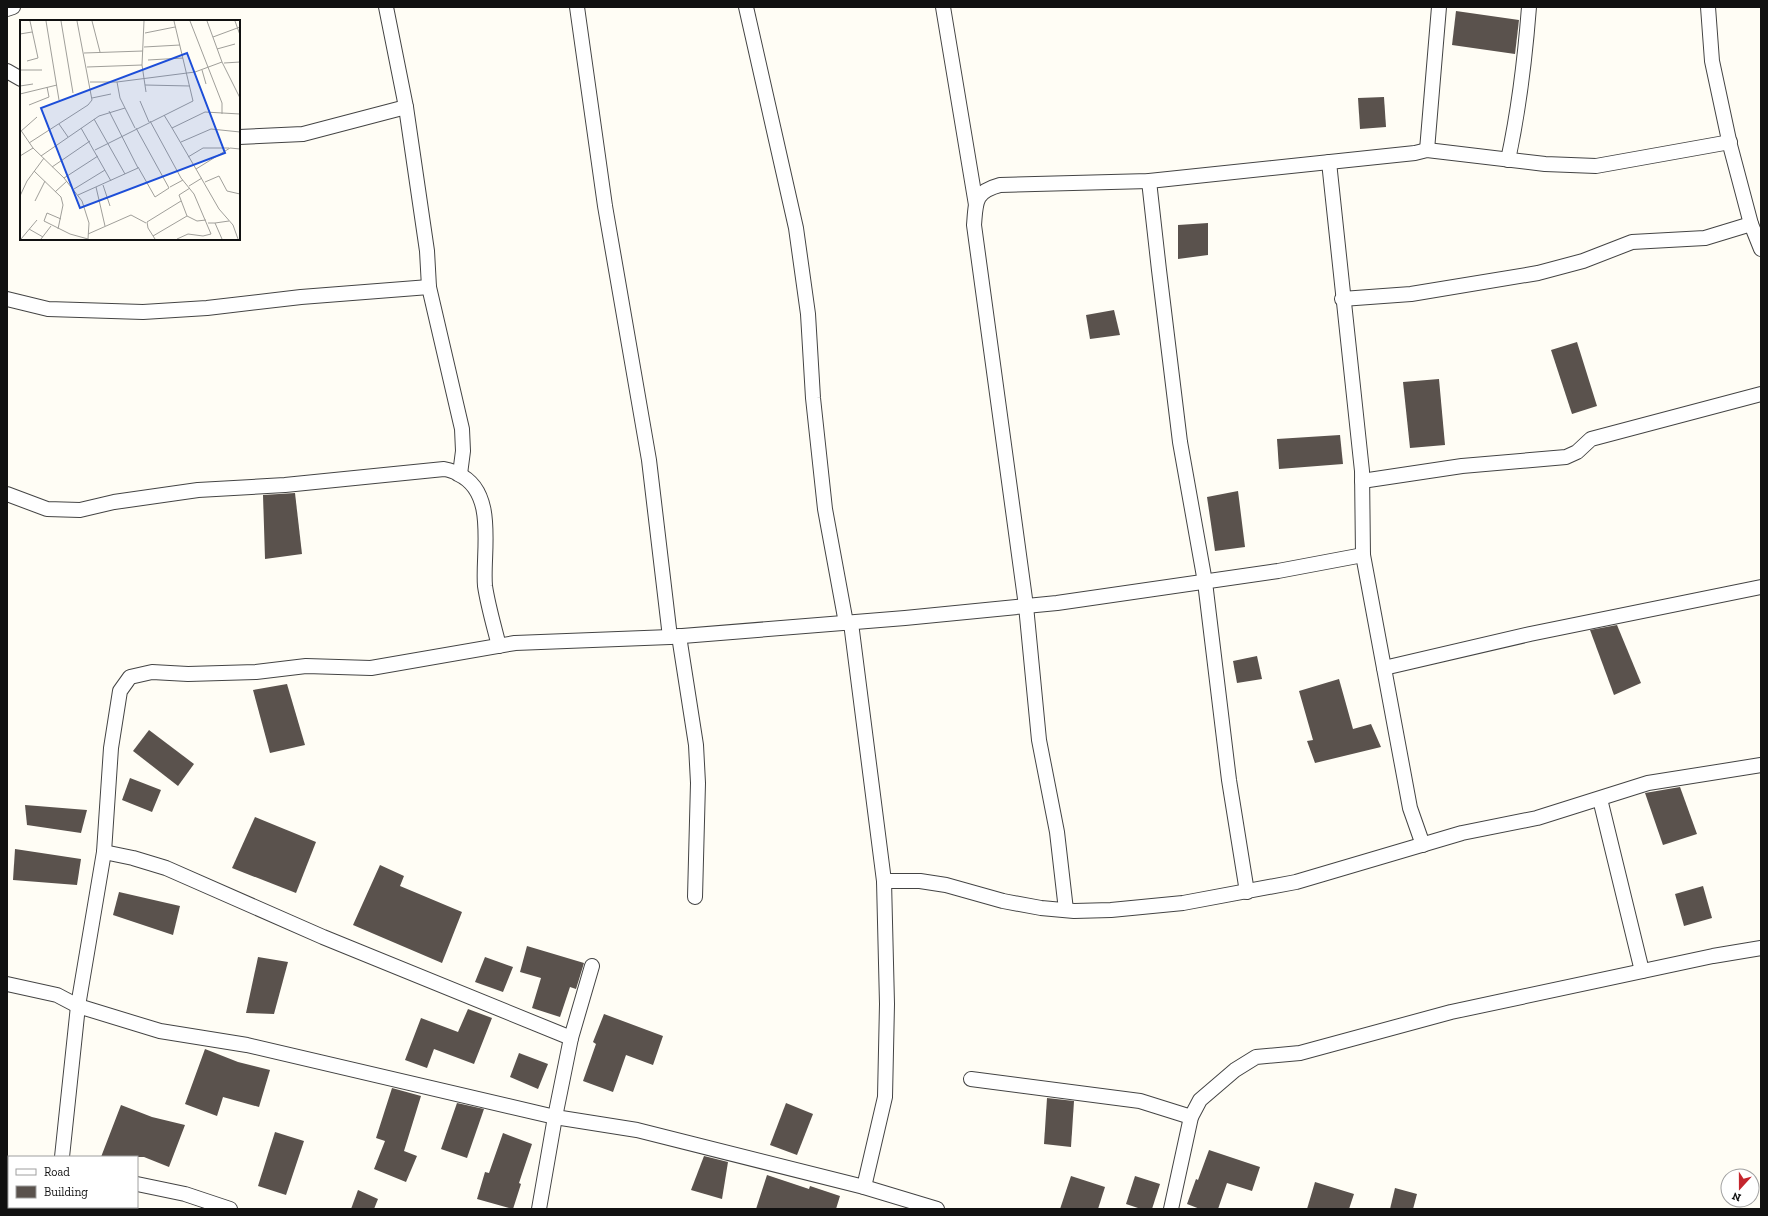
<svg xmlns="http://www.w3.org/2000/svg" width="1768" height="1216" font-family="'Zilla Slab',serif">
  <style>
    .building { fill: #5a524d }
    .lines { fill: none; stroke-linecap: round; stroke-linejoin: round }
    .street-casing { stroke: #444; stroke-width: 16 }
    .street { stroke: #fff; stroke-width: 14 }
    .inset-road { fill: none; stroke: #a09f9a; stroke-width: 1 }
    .view { fill: #1d4ed8; fill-opacity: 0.15; stroke: #1d4ed8; stroke-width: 2 }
    .inset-edge { fill: none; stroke: #111; stroke-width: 2 }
  </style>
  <rect width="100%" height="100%" fill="#fffdf5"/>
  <g class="building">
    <polygon points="1456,11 1519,20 1515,54 1452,45"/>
    <polygon points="1384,97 1386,127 1360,129 1358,98"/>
    <polygon points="1208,223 1208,255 1178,259 1178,225"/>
    <polygon points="1114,310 1120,335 1090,339 1086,315"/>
    <polygon points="1577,342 1597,406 1572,414 1551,350"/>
    <polygon points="1439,379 1445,445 1410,448 1403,382"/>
    <polygon points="1340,435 1343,464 1279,469 1277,439"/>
    <polygon points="1238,491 1245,547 1215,551 1207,497"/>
    <polygon points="295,493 302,554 265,559 263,495"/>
    <polygon points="1617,625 1641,683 1614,695 1590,630"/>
    <polygon points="1257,656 1262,679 1237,683 1233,661"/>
    <polygon points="1339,679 1353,729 1371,724 1381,747 1315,763 1307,741 1313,740 1299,691"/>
    <polygon points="287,684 305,745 270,753 253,690"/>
    <polygon points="149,730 194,764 178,786 133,751"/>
    <polygon points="130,778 161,790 152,812 122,800"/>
    <polygon points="1680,787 1697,834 1663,845 1645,793"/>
    <polygon points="25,805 87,810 81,833 27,825"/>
    <polygon points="255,817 316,842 296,893 232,868"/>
    <polygon points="15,849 81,859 77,885 13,880"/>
    <polygon points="380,865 404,876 400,886 462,912 442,963 353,925"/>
    <polygon points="1703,886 1712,918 1684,926 1675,894"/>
    <polygon points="119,892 180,906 173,935 113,915"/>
    <polygon points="527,946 584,963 576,989 570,987 560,1017 532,1008 541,978 520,972"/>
    <polygon points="258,957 288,962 274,1014 246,1013"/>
    <polygon points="485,957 513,967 503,992 475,982"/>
    <polygon points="468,1009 492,1018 474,1064 434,1049 427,1068 405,1060 421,1018 458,1032"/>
    <polygon points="604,1014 663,1036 653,1065 626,1055 613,1092 583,1081 596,1044 593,1042"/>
    <polygon points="205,1049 238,1062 270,1070 259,1107 223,1097 217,1116 185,1104"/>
    <polygon points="519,1053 548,1064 538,1089 510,1077"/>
    <polygon points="392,1088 421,1096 404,1151 417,1156 406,1182 374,1169 385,1141 376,1138"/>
    <polygon points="1047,1098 1074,1101 1071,1147 1044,1144"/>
    <polygon points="457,1103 484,1109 467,1158 441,1149"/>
    <polygon points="786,1103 813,1114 797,1155 770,1145"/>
    <polygon points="121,1105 152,1117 185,1125 169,1167 144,1157 101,1157"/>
    <polygon points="275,1132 304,1141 286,1195 258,1186"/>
    <polygon points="503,1133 532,1144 519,1183 521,1184 513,1209 477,1199 485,1172 489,1173"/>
    <polygon points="1209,1150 1260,1167 1252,1191 1227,1183 1218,1209 1200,1209 1187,1204 1196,1179 1198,1180"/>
    <polygon points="704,1156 728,1162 722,1199 691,1190"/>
    <polygon points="767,1175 809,1189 810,1186 840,1196 836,1209 756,1209"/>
    <polygon points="1071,1176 1105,1187 1098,1209 1060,1209"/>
    <polygon points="1135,1176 1160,1184 1152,1209 1141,1209 1126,1204"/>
    <polygon points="1315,1182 1354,1194 1349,1209 1307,1209"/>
    <polygon points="1395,1188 1417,1194 1413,1209 1390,1209"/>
    <polygon points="358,1190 378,1199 374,1209 351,1209"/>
  </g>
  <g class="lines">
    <defs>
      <g id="street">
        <polyline points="386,7 406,107 427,251 429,287 462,429 463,451 460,474"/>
        <polyline points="577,7 605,206 649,460 670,637"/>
        <polyline points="746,7 796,228 808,314 813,398 825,509 846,623"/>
        <polyline points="943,7 976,205"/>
        <polyline points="1708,7 1712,61 1730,145 1751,224 1761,249"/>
        <polyline points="7,9 13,7"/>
        <polyline points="7,71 21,79"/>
        <polyline points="239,137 303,134 406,107"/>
        <polyline points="1427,150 1439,7"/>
        <path d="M1508 160C1519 109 1525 59 1529 7"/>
        <polyline points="1329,162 1362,471 1363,555 1410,808 1423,845"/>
        <polyline points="1149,181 1159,270 1180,442 1205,582 1229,780 1247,892"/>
        <polyline points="7,299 48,309 143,312 207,308 301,297 429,287"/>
        <polyline points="1342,299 1411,294 1538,273 1583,261 1632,242 1705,238 1751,224"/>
        <polyline points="1362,481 1462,466 1566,457 1577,452 1591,439 1761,394"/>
        <path d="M7 494 47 509 80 510 114 502 198 490 285 485 444 469C449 470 454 471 458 474 498 492 482 553 485 586 488 606 494 626 499 646"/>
        <polyline points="851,623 884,881 887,1004 885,1097 864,1187"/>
        <polyline points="679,636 696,745 698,783 695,897"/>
        <polyline points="1384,668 1530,634 1761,587"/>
        <polyline points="1600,799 1642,971"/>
        <polyline points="104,852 133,858 166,868 323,937 571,1038"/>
        <polyline points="884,881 920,881 946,885 1003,901 1041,908 1074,911 1111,910 1183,903 1296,882 1462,833 1537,818 1648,783 1761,765"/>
        <path d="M1066 910 1057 832 1039 740 1026 606 974 225C976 202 974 192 1000 185L1149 181 1415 153 1427 150 1545 164 1596 166 1730 142"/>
        <polyline points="7,984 57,995 78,1006 160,1031 247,1045 555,1117 637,1130 864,1187 937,1209"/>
        <polyline points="971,1079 1140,1101 1191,1117"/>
        <polyline points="62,1157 78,1006 104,852 111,748 120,691 130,677 152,672 188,674 256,672 306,666 371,668 515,643 670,637 905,618 1057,603 1278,571 1363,555"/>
        <polyline points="137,1184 185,1194 230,1209"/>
        <polyline points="55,1209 56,1207"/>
        <polyline points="539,1209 555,1117 571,1038 592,966"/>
        <polyline points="1171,1209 1191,1117 1200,1100 1235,1070 1256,1057 1300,1053 1451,1012 1713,956 1761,948"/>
      </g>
    </defs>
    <use href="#street" class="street-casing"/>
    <use href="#street" class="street"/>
  </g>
  <g transform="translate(20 20)">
    <rect width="220" height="220" fill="#fffdf5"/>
    <path class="inset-road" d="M26 1 39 80M41 1 53 73M72 1 80 32M124 1 122 45 126 72M170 1 202 83V94M187 1 202 42 220 78M215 1 220 15M125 13 155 7M0 14 12 12M193 17 220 7M124 27 160 25M197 29 215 24M64 33 123 31M128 40 163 38M7 41 18 38 10 1M204 43 220 42M67 47 122 45M0 50H22M182 50 186 64M70 62H97L175 52 202 42M97 62 100 78 115 108M125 65 170 66M0 66 13 64M0 74 37 65M72 78 91 74M120 81 129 102M9 85 29 77 27 67M144 95 152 108 185 92 220 94M74 99 105 154M130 101 161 158 174 174 191 214 183 216 168 214 157 219M39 104 48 117M61 108 91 161M116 108 149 168 135 177 118 147M152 108 176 149M0 109 13 128 44 158 62 181 69 203 68 219M0 112 17 97M161 122 191 109 220 112M9 123 68 85 72 80 57 1M75 130 173 81 154 1M0 136 13 128M21 136 79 96 105 88M168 137 183 128H209M32 147 70 121M14 151 41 177 43 185 38 209M44 158 78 136M185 162 199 156 207 171 220 174M83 165 90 186M169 166 182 158M76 167 85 206M150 167 163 160M54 169 85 150M35 172 47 161M58 175 118 148 89 91M0 176 7 161 24 138M15 181 25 161M167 196 177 201 186 200M41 199 27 193 24 201 50 214 68 219M188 203H195L202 219M195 203 209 201M9 209 23 217M68 214 111 195 126 203M133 216 167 196 159 175 170 168M1 219 17 200M21 219 31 206M135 219 128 208 127 202 161 181M218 219 213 205 199 189 176 149 210 128 220 129"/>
    <path class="view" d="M167 33 205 133 60 188 21 88Z"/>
    <rect width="220" height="220" class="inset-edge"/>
  </g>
  <rect width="1768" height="1216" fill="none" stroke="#111111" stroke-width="16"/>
  <rect x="8" y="1156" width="130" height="52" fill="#ffffff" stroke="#a0a0a0"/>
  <rect x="16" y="1169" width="20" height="6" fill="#ffffff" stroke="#a0a0a0"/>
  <text x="44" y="1176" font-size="12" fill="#111111">Road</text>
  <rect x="16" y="1186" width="20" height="12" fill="#5a524d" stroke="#a0a0a0"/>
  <text x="44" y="1196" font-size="12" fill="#111111">Building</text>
  <g transform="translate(1740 1188) rotate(201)"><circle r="19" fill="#ffffff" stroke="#a0a0a0"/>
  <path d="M0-3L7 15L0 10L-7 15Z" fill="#c4262e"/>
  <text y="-6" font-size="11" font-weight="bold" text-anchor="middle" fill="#111111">N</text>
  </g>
</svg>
